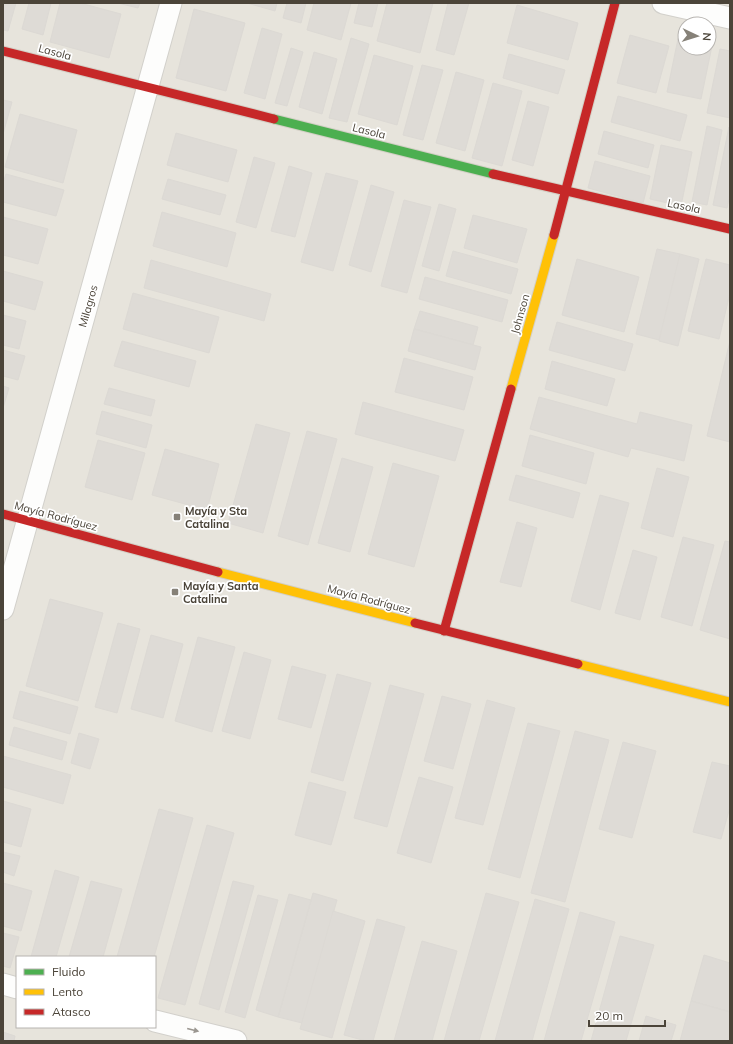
<svg xmlns="http://www.w3.org/2000/svg" width="733" height="1044" font-family="Mulish,sans-serif">
  <style>
    .residential { fill: #e7e4dc; fill-rule: evenodd }
    .building { fill: #dedbd6; stroke: #dcd9d4 }
    .lines { fill: none; stroke-linecap: round; stroke-linejoin: round }
    .street-casing { stroke: #d2d0cb; stroke-width: 23 }
    .fast-casing { stroke: #d3cfc5; stroke-width: 11 }
    .slow-casing { stroke: #d3cfc5; stroke-width: 11 }
    .jam-casing { stroke: #d3cfc5; stroke-width: 11 }
    .street { stroke: #fdfdfc; stroke-width: 21 }
    .fast { stroke: #4caf50; stroke-width: 9 }
    .slow { stroke: #ffc107; stroke-width: 9 }
    .jam { stroke: #c62828; stroke-width: 9 }
    .oneway { fill: #9b9791 }
    .poi-dot { fill: #868178; stroke: #fff; stroke-width: 1.5 }
    .labels { text-anchor: middle; stroke-width: 3.5; stroke-linejoin: round; paint-order: stroke }
    .street-label { font-size: 11px; fill: #4b4439; stroke: #fff }
    .poi-label { font-size: 11px; font-weight: bold; fill: #4b4439; stroke: #fff; text-anchor: start }
  </style>
  <rect width="100%" height="100%" fill="#f4f2ee"/>
  <path class="residential" d="M3 3H730V1041H3ZM685 24H709V48H685ZM17 957H155V1027H17Z"/>
  <g class="building">
    <polygon points="3,3 16,3 8,31 3,30"/>
    <polygon points="29,3 51,3 43,35 22,29"/>
    <polygon points="60,3 80,3 121,14 109,58 50,42"/>
    <polygon points="118,3 140,3 138,8"/>
    <polygon points="247,3 277,3 275,11"/>
    <polygon points="287,3 306,3 301,23 283,18"/>
    <polygon points="314,3 351,3 341,40 307,30"/>
    <polygon points="359,3 378,3 372,27 354,23"/>
    <polygon points="387,3 433,3 420,53 377,41"/>
    <polygon points="448,3 469,3 454,55 436,50"/>
    <polygon points="517,5 578,23 568,60 507,43"/>
    <polygon points="194,9 245,23 226,91 176,78"/>
    <polygon points="262,28 282,34 265,99 244,93"/>
    <polygon points="630,35 669,46 656,93 617,83"/>
    <polygon points="351,38 369,44 347,122 329,118"/>
    <polygon points="678,39 685,41 685,48 709,48 709,45 712,46 701,99 667,92"/>
    <polygon points="291,48 303,52 287,106 275,103"/>
    <polygon points="720,49 730,51 730,118 707,113"/>
    <polygon points="314,52 337,59 322,114 299,107"/>
    <polygon points="509,54 565,70 558,94 503,78"/>
    <polygon points="374,55 413,66 397,125 358,114"/>
    <polygon points="422,65 443,70 423,140 403,135"/>
    <polygon points="456,72 484,80 465,151 436,143"/>
    <polygon points="493,83 522,91 502,166 472,158"/>
    <polygon points="618,96 687,115 680,141 611,122"/>
    <polygon points="3,100 12,102 3,134"/>
    <polygon points="528,101 549,107 533,166 512,160"/>
    <polygon points="20,114 77,130 63,183 5,167"/>
    <polygon points="707,126 722,130 707,205 692,202"/>
    <polygon points="729,127 730,194 727,208 713,205"/>
    <polygon points="604,131 654,145 648,168 598,154"/>
    <polygon points="176,133 237,150 228,182 167,165"/>
    <polygon points="661,145 692,152 681,206 650,199"/>
    <polygon points="254,157 275,163 256,228 236,222"/>
    <polygon points="595,161 650,176 643,203 588,188"/>
    <polygon points="289,166 312,173 295,237 271,231"/>
    <polygon points="326,173 358,181 333,271 301,262"/>
    <polygon points="6,174 64,190 56,216 3,202 3,183"/>
    <polygon points="168,179 226,195 220,215 162,199"/>
    <polygon points="371,185 394,192 371,272 349,265"/>
    <polygon points="404,200 431,207 407,293 381,286"/>
    <polygon points="439,204 456,209 439,271 422,266"/>
    <polygon points="162,212 236,233 227,267 153,246"/>
    <polygon points="473,215 527,229 517,263 464,248"/>
    <polygon points="3,217 48,229 38,264 3,255"/>
    <polygon points="657,249 680,254 659,340 636,334"/>
    <polygon points="453,251 518,269 511,294 446,276"/>
    <polygon points="680,254 699,259 678,346 659,341"/>
    <polygon points="577,259 639,277 624,332 562,315"/>
    <polygon points="706,259 730,265 730,293 719,339 688,331"/>
    <polygon points="151,260 271,294 264,321 144,288"/>
    <polygon points="3,271 43,282 35,310 3,301"/>
    <polygon points="425,277 508,300 502,322 419,299"/>
    <polygon points="133,293 219,317 209,353 123,329"/>
    <polygon points="420,311 478,327 473,345 414,329"/>
    <polygon points="3,315 26,321 19,349 3,345"/>
    <polygon points="557,322 633,344 625,371 549,350"/>
    <polygon points="414,329 481,347 475,370 408,351"/>
    <polygon points="122,341 196,361 189,387 114,366"/>
    <polygon points="730,341 730,442 707,436"/>
    <polygon points="3,350 25,356 18,380 3,376"/>
    <polygon points="404,358 473,377 464,410 395,392"/>
    <polygon points="552,361 615,379 607,406 545,389"/>
    <polygon points="3,386 9,388 3,408"/>
    <polygon points="109,388 155,400 151,416 104,404"/>
    <polygon points="539,397 637,424 640,412 692,425 684,461 631,448 628,457 530,429"/>
    <polygon points="363,402 464,430 455,461 355,434"/>
    <polygon points="102,411 152,425 146,448 96,434"/>
    <polygon points="256,424 290,433 263,533 228,523"/>
    <polygon points="307,431 337,439 308,545 278,536"/>
    <polygon points="530,435 594,453 586,484 522,466"/>
    <polygon points="98,440 145,453 132,500 85,487"/>
    <polygon points="165,449 219,464 207,510 152,495"/>
    <polygon points="342,458 373,467 350,552 318,543"/>
    <polygon points="393,463 439,476 414,567 368,554"/>
    <polygon points="657,468 689,477 673,537 641,528"/>
    <polygon points="516,475 580,493 573,518 509,500"/>
    <polygon points="600,495 629,503 600,610 571,601"/>
    <polygon points="517,522 537,528 521,587 500,582"/>
    <polygon points="683,537 714,545 692,626 661,617"/>
    <polygon points="725,541 730,542 730,639 700,630"/>
    <polygon points="633,550 657,557 640,620 615,613"/>
    <polygon points="50,599 103,613 78,701 26,686"/>
    <polygon points="118,623 140,629 117,713 95,707"/>
    <polygon points="151,635 183,644 163,718 131,709"/>
    <polygon points="198,637 235,647 212,732 175,721"/>
    <polygon points="244,652 271,660 250,739 222,731"/>
    <polygon points="292,666 326,675 311,728 278,719"/>
    <polygon points="337,674 371,683 343,781 311,772"/>
    <polygon points="390,685 424,694 387,827 354,818"/>
    <polygon points="20,691 78,707 70,734 13,718"/>
    <polygon points="442,696 471,704 453,769 424,761"/>
    <polygon points="487,700 515,708 483,825 455,818"/>
    <polygon points="528,723 560,731 520,878 488,869"/>
    <polygon points="14,727 67,742 62,760 9,745"/>
    <polygon points="575,731 609,740 565,902 531,893"/>
    <polygon points="79,733 99,739 90,769 71,763"/>
    <polygon points="623,742 656,751 632,838 599,829"/>
    <polygon points="3,756 71,775 63,804 3,787"/>
    <polygon points="712,762 730,766 730,807 721,839 693,832"/>
    <polygon points="419,777 453,787 431,863 397,853"/>
    <polygon points="309,782 346,792 331,845 295,835"/>
    <polygon points="3,801 31,809 21,847 3,842"/>
    <polygon points="159,809 193,818 154,957 117,957"/>
    <polygon points="207,825 234,833 185,1005 158,998"/>
    <polygon points="3,852 20,856 14,876 3,872"/>
    <polygon points="55,870 79,877 56,957 31,957"/>
    <polygon points="91,881 122,889 103,957 69,957"/>
    <polygon points="233,881 254,886 219,1010 199,1004"/>
    <polygon points="3,883 32,891 21,931 3,926"/>
    <polygon points="313,893 337,900 302,1023 278,1017"/>
    <polygon points="486,893 519,902 479,1041 444,1041"/>
    <polygon points="289,894 311,900 278,1017 256,1010"/>
    <polygon points="258,895 278,900 245,1018 225,1012"/>
    <polygon points="535,899 569,909 532,1041 495,1041"/>
    <polygon points="333,911 365,921 332,1038 300,1029"/>
    <polygon points="580,912 615,922 581,1041 544,1041"/>
    <polygon points="377,919 405,927 373,1041 366,1041 344,1035"/>
    <polygon points="3,933 19,937 10,968 3,966"/>
    <polygon points="620,936 654,945 626,1041 591,1041"/>
    <polygon points="422,941 457,951 432,1041 394,1041"/>
    <polygon points="704,955 730,963 730,1012 691,1001"/>
    <polygon points="691,1001 730,1012 730,1041 680,1041"/>
    <polygon points="646,1016 676,1025 671,1041 639,1041"/>
    <polygon points="3,1032 15,1036 14,1041 3,1041"/>
  </g>
  <g class="lines">
    <defs>
      <g id="street">
        <polyline points="663,3 730,18"/>
        <polyline points="3,609 171,3"/>
        <polyline points="3,984 17,988"/>
        <polyline points="155,1021 236,1041"/>
      </g>
      <polyline id="fast" points="274,119 493,174"/>
      <g id="slow">
        <polyline points="511,389 554,235"/>
        <polyline points="218,572 415,623"/>
        <polyline points="578,664 730,702"/>
      </g>
      <g id="jam">
        <polyline points="3,51 274,119"/>
        <polyline points="493,174 730,229"/>
        <polyline points="554,235 615,3"/>
        <polyline points="3,514 218,572"/>
        <polyline points="415,623 578,664"/>
        <polyline points="444,631 511,389"/>
      </g>
    </defs>
    <use href="#street" class="street-casing"/>
    <use href="#fast" class="fast-casing"/>
    <use href="#slow" class="slow-casing"/>
    <use href="#jam" class="jam-casing"/>
    <use href="#street" class="street"/>
    <use href="#fast" class="fast"/>
    <use href="#slow" class="slow"/>
    <use href="#jam" class="jam"/>
  </g>
  <defs><path id="oneway-solid" d="M-6-.8H1V-3.2L6.5 0L1 3.2V.8H-6Z"/></defs>
  <use class="oneway" href="#oneway-solid" transform="translate(193 1030) rotate(14)"/>
  <g class="poi-dot">
    <rect x="173" y="513" width="8" height="8" rx="2"/>
    <rect x="171" y="588" width="8" height="8" rx="2"/>
  </g>
  <g class="labels">
    <g class="street-label">
      <text transform="translate(55 52) rotate(15)" y="4">Lasola</text>
      <text transform="translate(369 131) rotate(14)" y="4">Lasola</text>
      <text transform="translate(684 206) rotate(12)" y="4">Lasola</text>
      <text transform="translate(88 306) rotate(-74)" y="4">Milagros</text>
      <text transform="translate(520 314) rotate(-74)" y="4">Johnson</text>
      <text transform="translate(56 516) rotate(15)" y="4">Mayía Rodríguez</text>
      <text transform="translate(369 599) rotate(15)" y="4">Mayía Rodríguez</text>
    </g>
    <g class="poi-label">
      <text x="185" y="515">Mayía y Sta<tspan x="185" dy="13">Catalina</tspan></text>
      <text x="183" y="590">Mayía y Santa<tspan x="183" dy="13">Catalina</tspan></text>
    </g>
  </g>
  <rect width="733" height="1044" fill="none" stroke="#4b4439" stroke-width="8"/>
  <rect x="16" y="956" width="140" height="72" fill="#ffffff" stroke="#b7b4b0"/>
  <rect x="24" y="969" width="20" height="6" fill="#4caf50" stroke="#b7b4b0"/>
  <text x="52" y="976" font-size="12" fill="#4b4439">Fluido</text>
  <rect x="24" y="989" width="20" height="6" fill="#ffc107" stroke="#b7b4b0"/>
  <text x="52" y="996" font-size="12" fill="#4b4439">Lento</text>
  <rect x="24" y="1009" width="20" height="6" fill="#c62828" stroke="#b7b4b0"/>
  <text x="52" y="1016" font-size="12" fill="#4b4439">Atasco</text>
  <g transform="translate(697 36) rotate(94)"><circle r="19" fill="#ffffff" stroke="#b7b4b0"/>
  <path d="M0-3L7 15L0 10L-7 15Z" fill="#868178"/>
  <text y="-6" font-size="11" font-weight="bold" text-anchor="middle" fill="#4b4439">N</text>
  </g>
  <path d="M589 1020v6h76v-6" fill="none" stroke="#4b4439" stroke-width="2"/>
  <text x="595" y="1020" font-size="12" fill="#4b4439" stroke="#ffffff" stroke-width="3" paint-order="stroke">20 m</text>
</svg>
